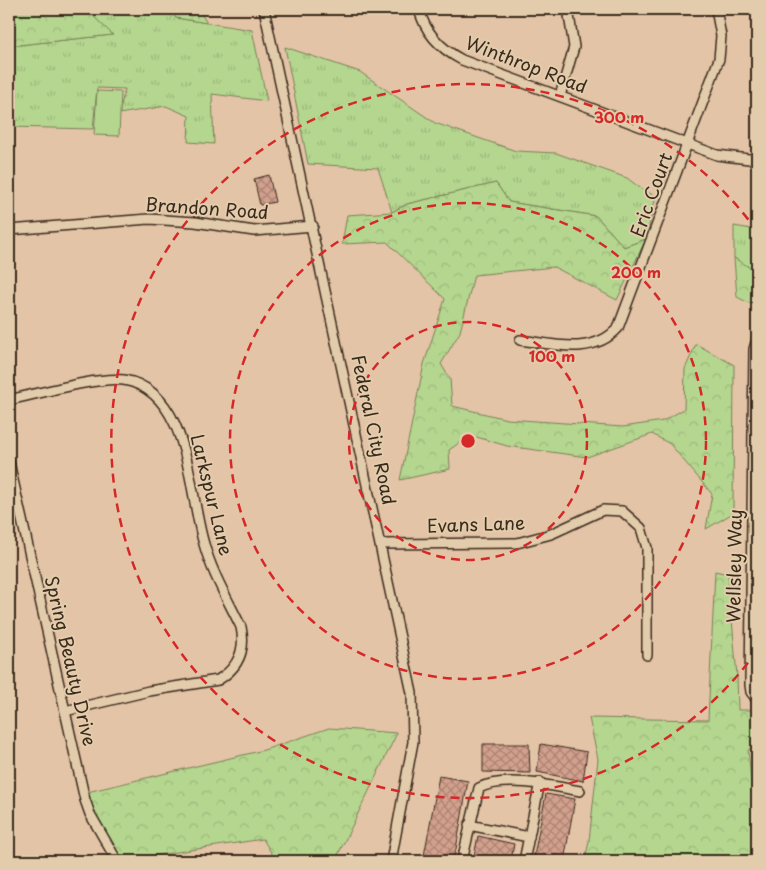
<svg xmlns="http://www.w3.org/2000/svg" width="766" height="870" font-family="'Playpen Sans',sans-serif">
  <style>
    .grass { fill: url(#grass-tufts); stroke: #788056 }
    .forest { fill: url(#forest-crowns); stroke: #788056 }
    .park { fill: #b4d68f; stroke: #788056 }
    .building { fill: url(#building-cross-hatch); stroke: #3b2a1e }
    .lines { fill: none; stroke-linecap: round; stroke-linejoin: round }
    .minor-casing { stroke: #3b2a1e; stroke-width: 12 }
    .minor { stroke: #e2ccab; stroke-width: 9 }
    .ring { fill: none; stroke: #d62828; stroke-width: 2.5; stroke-dasharray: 9 6 }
    .labels { text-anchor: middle; stroke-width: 4; stroke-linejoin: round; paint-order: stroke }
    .street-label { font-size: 18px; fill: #3b2a1e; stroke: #e2ccab }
    .centre { fill: #d62828; stroke: #e2ccab; stroke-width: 2.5 }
    .ring-label { font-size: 15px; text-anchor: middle; font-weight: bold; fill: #d62828; stroke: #e2ccab; stroke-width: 4; stroke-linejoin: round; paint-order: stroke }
  </style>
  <defs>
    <pattern id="grass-tufts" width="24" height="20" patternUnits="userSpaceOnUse" patternTransform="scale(1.25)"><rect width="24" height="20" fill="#b4d68f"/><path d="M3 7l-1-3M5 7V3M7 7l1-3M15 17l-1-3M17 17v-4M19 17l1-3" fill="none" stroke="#9cb87b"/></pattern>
    <pattern id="forest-crowns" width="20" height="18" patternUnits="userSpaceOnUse" patternTransform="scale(1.25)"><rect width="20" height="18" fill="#b4d68f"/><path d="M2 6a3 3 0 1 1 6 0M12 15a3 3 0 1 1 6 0" fill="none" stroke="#9cb87b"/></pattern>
    <pattern id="building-cross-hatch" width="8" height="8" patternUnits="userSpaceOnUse" patternTransform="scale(1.25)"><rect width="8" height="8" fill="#d2a08d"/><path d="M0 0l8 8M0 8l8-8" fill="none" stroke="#ac8373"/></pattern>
  </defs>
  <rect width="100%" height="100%" fill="#e4c4a6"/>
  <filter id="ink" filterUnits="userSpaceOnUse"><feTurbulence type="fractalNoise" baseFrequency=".02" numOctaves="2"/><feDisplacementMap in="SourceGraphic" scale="10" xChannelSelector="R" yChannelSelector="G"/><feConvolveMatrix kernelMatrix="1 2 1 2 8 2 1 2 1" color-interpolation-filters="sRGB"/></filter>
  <g filter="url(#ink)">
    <g class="grass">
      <polygon points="86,9 122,11 125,9 169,9 176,18 252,30 267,101 212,94 214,144 188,142 189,116 166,106 119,114 125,89 97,88 93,129 9,127 9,46 112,35"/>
      <polygon points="285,47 360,72 435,123 516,151 556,153 627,178 644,191 656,196 646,239 624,247 596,216 509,202 496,183 407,204 392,212 378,168 308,164"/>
      <polygon points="734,226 757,230 757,272 734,258"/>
    </g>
    <g class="forest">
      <polygon points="9,9 86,9 113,35 9,46"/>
      <polygon points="169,9 198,9 207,23 176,18"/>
      <polygon points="496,183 509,202 596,216 624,247 646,239 617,300 554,267 474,275 460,332 441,364 450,379 452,406 507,419 623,427 663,421 684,409 685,369 696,344 734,365 733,513 706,529 712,494 670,444 652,434 587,457 507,446 470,435 449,450 450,469 400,480 424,364 445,299 387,242 342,244 347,215 392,212 407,204"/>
      <polygon points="734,258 757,272 757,307 737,297"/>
      <polygon points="715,571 728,574 737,676 738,710 757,710 757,744 748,750 757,838 757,861 585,861 589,841 598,759 589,718 708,720"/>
      <polygon points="329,728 397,733 335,861 276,861 263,839 118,861 83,793 264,750"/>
    </g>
    <polygon class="park" points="97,91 121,92 119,136 94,135"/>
    <g class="building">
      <polygon points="269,175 275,202 260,205 254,179"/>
      <polygon points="483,744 529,744 530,773 483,772"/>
      <polygon points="541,744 587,752 583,781 537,772"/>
      <polygon points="439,776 468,781 456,849 453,861 423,861"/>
      <polygon points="546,794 575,799 564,861 533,861"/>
      <polygon points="478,836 514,844 511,861 473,861"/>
    </g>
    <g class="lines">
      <defs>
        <g id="minor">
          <polyline points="264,9 412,693 413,742 391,861"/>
          <path d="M419 9C425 33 441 49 462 60L717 155 757 160"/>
          <polyline points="560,96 574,47 568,9"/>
          <polyline points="9,230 149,219 195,222 254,231 313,226"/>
          <path d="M520 340C554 344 593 356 618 328L719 59 721 36 716 9"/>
          <polyline points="757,340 754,349 750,685 751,692 757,700"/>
          <path d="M9 400C38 394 98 376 124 380 191 392 188 492 204 544 212 573 228 600 241 627 246 650 238 668 218 680L149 691 65 711"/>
          <polyline points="9,462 85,800 90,814 117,861"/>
          <polyline points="381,544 517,543 551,534 603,510 622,511 641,528 647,548 647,655"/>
          <polyline points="469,825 529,837"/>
          <path d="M462 861 479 788C503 775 554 786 580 791"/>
          <polyline points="524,861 540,782"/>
        </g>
      </defs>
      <use href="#minor" class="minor-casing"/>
      <use href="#minor" class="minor"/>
    </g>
  </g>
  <g class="ring">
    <circle cx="468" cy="441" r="119"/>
    <circle cx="468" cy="441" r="238"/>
    <path d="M757 651A357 357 0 1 1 757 231"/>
  </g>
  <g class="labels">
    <g class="street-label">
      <text transform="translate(526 65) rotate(21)" y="6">Winthrop Road</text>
      <text transform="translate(652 195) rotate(-70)" y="6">Eric Court</text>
      <text transform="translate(207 209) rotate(4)" y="6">Brandon Road</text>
      <text transform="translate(373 430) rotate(78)" y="6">Federal City Road</text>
      <text transform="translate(211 495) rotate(76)" y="6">Larkspur Lane</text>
      <text transform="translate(476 525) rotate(-2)" y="6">Evans Lane</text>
      <text transform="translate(735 566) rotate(-89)" y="6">Wellsley Way</text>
      <text transform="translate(70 661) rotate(77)" y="6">Spring Beauty Drive</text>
    </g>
  </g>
  <circle cx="468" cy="441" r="8" class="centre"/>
  <g class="ring-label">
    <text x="619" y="123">300 m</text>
    <text x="636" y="278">200 m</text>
    <text x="552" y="362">100 m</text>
  </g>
  <rect width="766" height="870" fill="none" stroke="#e2ccab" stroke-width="30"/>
  <rect x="15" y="15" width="736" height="840" fill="none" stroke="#3b2a1e" stroke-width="2" filter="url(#ink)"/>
</svg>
